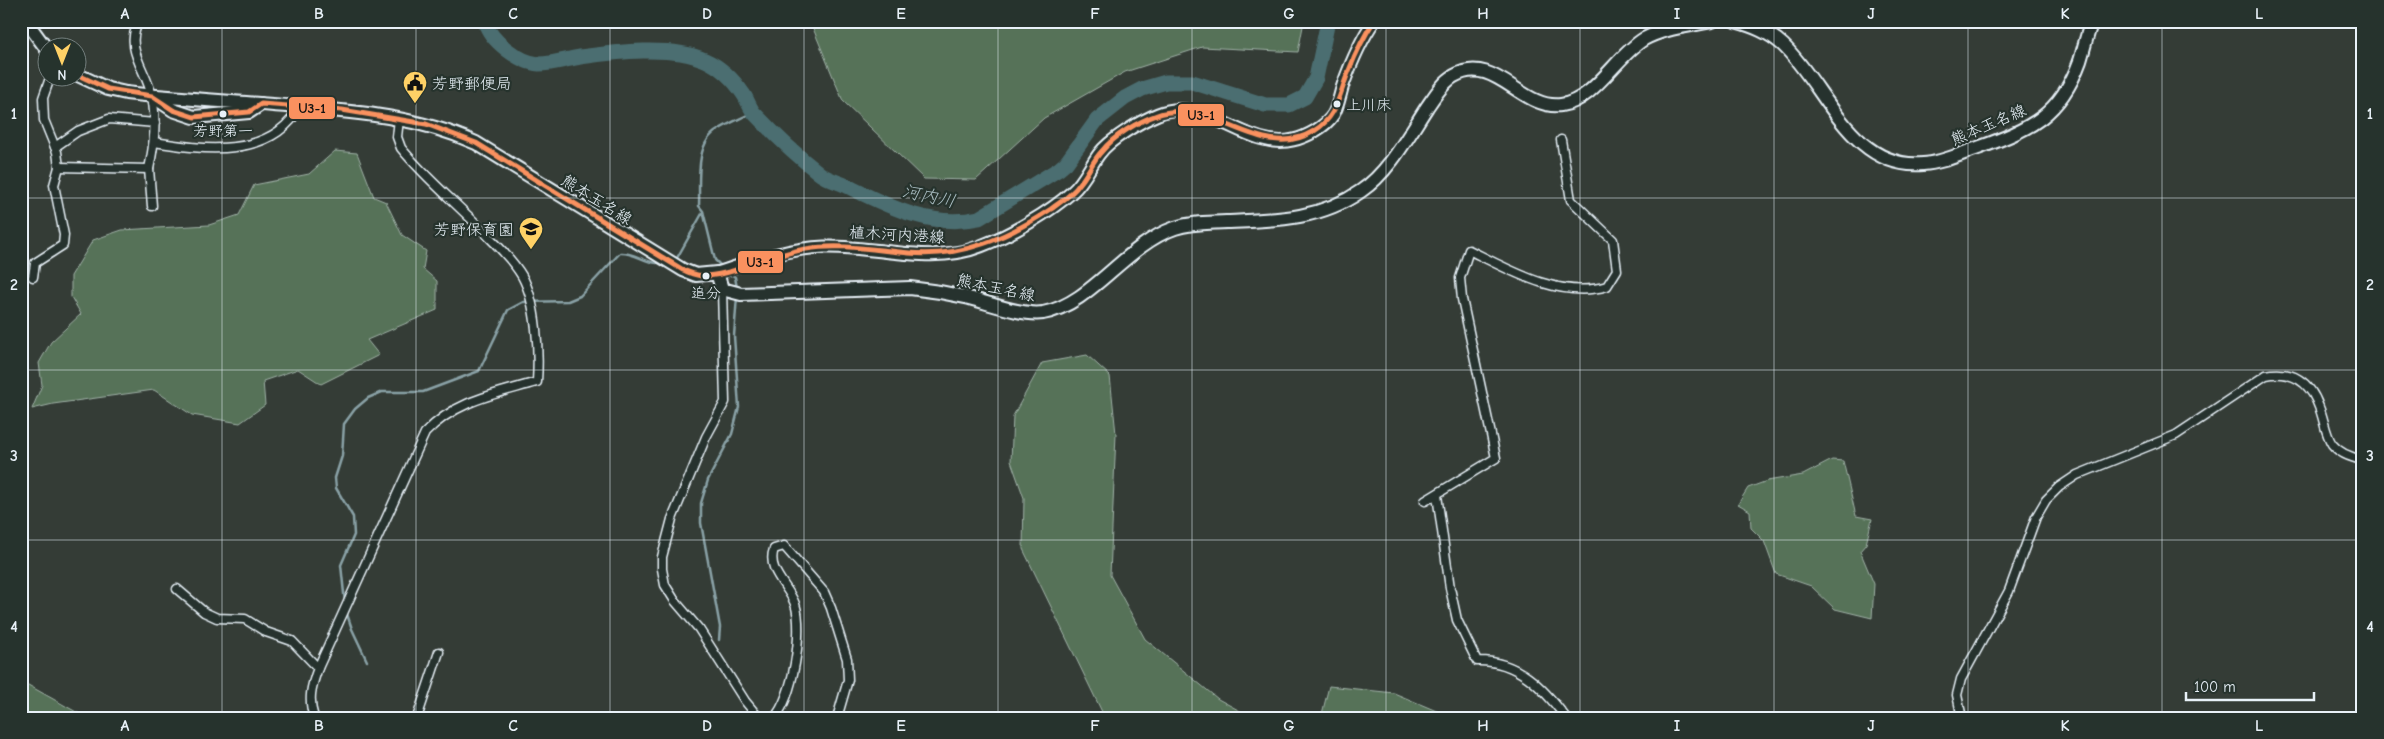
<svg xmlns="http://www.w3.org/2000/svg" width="2384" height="739" font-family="'Comic Neue','Klee One',sans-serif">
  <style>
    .green { fill: #577258; stroke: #a0b2a8 }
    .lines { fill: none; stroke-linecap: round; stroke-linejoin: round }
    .stream { stroke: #8aa2a7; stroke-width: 2.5 }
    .river { stroke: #4b6e71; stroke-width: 15 }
    .street-casing { stroke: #e8f1f8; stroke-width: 11 }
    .secondary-casing { stroke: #e8f1f8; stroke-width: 15 }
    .primary-casing { stroke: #e8f1f8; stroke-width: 16 }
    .street { stroke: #26332d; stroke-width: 8 }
    .secondary { stroke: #26332d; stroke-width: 11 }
    .primary { stroke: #26332d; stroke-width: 12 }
    .bus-1-casing { stroke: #26332d; stroke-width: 9 }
    .bus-1 { stroke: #fa915f; stroke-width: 5 }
    .grid { fill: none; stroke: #e8f1f8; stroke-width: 1; stroke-opacity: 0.55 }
    .bus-dot { fill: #e8f1f8; stroke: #26332d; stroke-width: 2 }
    .labels { text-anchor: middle; stroke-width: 4.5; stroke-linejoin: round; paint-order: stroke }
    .bus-label { font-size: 15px; fill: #e8f1f8; stroke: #26332d }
    .poi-label { font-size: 16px; fill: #e8f1f8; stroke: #26332d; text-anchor: start }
    .street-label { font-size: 16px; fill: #e8f1f8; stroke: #26332d }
    .water-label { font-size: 18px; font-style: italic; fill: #a9bdc2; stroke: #26332d }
    .line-badge { stroke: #26332d; stroke-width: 2 }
    .pale-badge-label { font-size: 14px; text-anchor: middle; font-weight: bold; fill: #111 }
    .neatline { fill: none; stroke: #e8f1f8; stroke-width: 2 }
    .grid-label { font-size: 16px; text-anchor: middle; font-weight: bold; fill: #e8f1f8 }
  </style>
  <rect width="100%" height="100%" fill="#343c36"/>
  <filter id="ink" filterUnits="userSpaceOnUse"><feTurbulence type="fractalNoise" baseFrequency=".02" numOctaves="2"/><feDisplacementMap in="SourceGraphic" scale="10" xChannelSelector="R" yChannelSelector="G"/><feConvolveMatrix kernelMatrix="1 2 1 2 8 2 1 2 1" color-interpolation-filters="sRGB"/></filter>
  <g filter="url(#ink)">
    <g class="green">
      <polygon points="810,21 1304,21 1298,52 1202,47 1125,72 1044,118 976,180 924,179 843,101"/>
      <polygon points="335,151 357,153 374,197 386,202 402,235 426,251 423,269 437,281 437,310 367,340 379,355 321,384 298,369 263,381 265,405 240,423 192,415 154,390 53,404 32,409 42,385 39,363 51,342 81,314 71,297 71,276 93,240 122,230 209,225 239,215 254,185 309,174"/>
      <polygon points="1087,355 1110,376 1116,434 1110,575 1145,639 1218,699 1253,718 1105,718 1023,549 1024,498 1011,461 1013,416 1042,363"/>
      <polygon points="1832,460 1843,461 1856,516 1872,519 1866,544 1860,551 1874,584 1872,618 1835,609 1811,586 1776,574 1764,541 1751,528 1750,511 1738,504 1748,488 1767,481 1803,475"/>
      <polygon points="21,681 87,718 21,718"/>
      <polygon points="1329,686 1394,693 1453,718 1321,718"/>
    </g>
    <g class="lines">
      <g class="stream">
        <polyline points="677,258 703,212"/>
        <path d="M722 267 715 260 703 211 699 206C700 183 694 143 718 130 729 123 742 118 753 112"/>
        <polyline points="728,272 735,277 737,288"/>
        <path d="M345 603 341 565 354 535 353 517 336 488 335 478 342 456 344 424 355 409 368 398 382 392H423L479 371 508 310 523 302 568 301 580 296 620 253C634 252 643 262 657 263"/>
        <polyline points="346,611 352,629 367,661"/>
        <polyline points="719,640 720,627 701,523 701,503 708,480 732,434 739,407 734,336 737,296"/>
      </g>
      <path class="river" d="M485 21C489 40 520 63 539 64 552 64 568 59 580 57 615 52 672 45 705 60 721 67 734 80 744 95 748 101 750 109 755 114 775 135 797 156 819 173 826 179 838 182 847 186 888 206 931 229 979 218L1059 169 1066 163 1097 120 1125 98 1142 89 1166 82H1192L1265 105H1289L1305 97 1316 78 1328 21"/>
      <defs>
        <g id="street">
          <path d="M154 142C204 150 271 159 300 107"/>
          <polyline points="55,147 78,131 109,119 155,123"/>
          <path d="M59 167 149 169C154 145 157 122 152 97 147 70 123 49 139 21"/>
          <polyline points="149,169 152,206"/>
          <polyline points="33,277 35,263 63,245 64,235 54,185 59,167 57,152 44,120 43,98 50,78"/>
          <polyline points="722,289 725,402 706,437 672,519 662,557 662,569 665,585 675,601 699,629 745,701 759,718"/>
          <path d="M1437 495 1450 588 1457 620 1477 661C1517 660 1543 687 1566 718"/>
          <path d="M1425 501 1496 458 1462 299 1460 278 1469 250C1509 270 1561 300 1607 286L1617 270 1613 240 1571 200 1561 140"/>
          <polyline points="177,589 204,612 217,618 245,619 266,632 292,641 318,668"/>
          <path d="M314 718C308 699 311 687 318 668L425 433C456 400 496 394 537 382 539 352 537 303 522 276 514 262 501 249 490 238 461 207 427 180 401 148L397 137 399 119"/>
          <polyline points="417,718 439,652"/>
          <path d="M774 718C793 698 804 630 795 604 788 585 766 570 774 549L784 546 824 592 831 608 847 659 848 680 837 718"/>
          <path d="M1962 718 1957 695 1961 679 2009 591 2036 517 2046 500 2059 487 2077 475 2176 435 2266 375C2292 370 2310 381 2319 407 2324 419 2325 433 2332 444 2339 453 2353 458 2363 460"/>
        </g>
        <path id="secondary" d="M717 273C751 262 788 248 824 247 875 245 931 266 981 246 1010 235 1049 213 1072 192 1084 182 1090 166 1099 154 1110 139 1141 121 1158 114 1205 94 1246 151 1293 140 1307 137 1325 127 1333 115 1338 107 1340 94 1343 85 1351 63 1360 41 1374 21"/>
        <g id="primary">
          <polyline points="26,21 48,51"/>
          <path d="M1735 21C1753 26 1769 32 1783 45 1826 86 1851 170 1923 164 1942 163 1960 154 1978 148 2030 129 2060 116 2080 61 2084 48 2087 34 2092 21"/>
          <path d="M78 75 108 89 126 93C183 99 240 102 297 107 359 112 419 117 476 143L683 270 696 275 717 273 722 289 741 294 910 288C929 290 947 293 965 297 987 302 1022 316 1043 313 1092 304 1125 245 1175 228 1192 222 1209 223 1226 222 1274 220 1320 220 1361 191 1389 172 1408 136 1427 107 1434 97 1443 82 1454 76 1495 53 1521 110 1561 105 1594 101 1616 56 1644 39 1664 28 1690 26 1712 21"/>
          <polyline points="154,97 173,110 194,117 249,112 261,104"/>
        </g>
      </defs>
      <use href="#street" class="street-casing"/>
      <use href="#secondary" class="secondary-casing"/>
      <use href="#primary" class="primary-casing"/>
      <use href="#street" class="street"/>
      <use href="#secondary" class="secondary"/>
      <use href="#primary" class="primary"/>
      <defs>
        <path id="bus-1" d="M78 75 108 89 152 96 173 110 194 117 249 112 261 104 342 110 426 124 476 143 683 270C691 273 698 277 707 276 740 273 772 254 806 249 840 243 875 250 909 253 962 258 1007 238 1051 209 1062 201 1074 193 1081 182 1089 172 1093 160 1102 151 1115 135 1137 122 1157 115 1212 96 1260 164 1314 131 1337 117 1339 95 1348 73 1355 55 1363 37 1374 21"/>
      </defs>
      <use href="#bus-1" class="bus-1-casing"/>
      <use href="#bus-1" class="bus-1"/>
    </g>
  </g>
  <path class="grid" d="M222 21V718M416 21V718M610 21V718M804 21V718M998 21V718M1192 21V718M1386 21V718M1580 21V718M1774 21V718M1968 21V718M2162 21V718M21 198H2363M21 370H2363M21 540H2363"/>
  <defs>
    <symbol id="civic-pin" viewBox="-11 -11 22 30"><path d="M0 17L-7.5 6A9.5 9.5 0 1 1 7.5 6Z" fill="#ffd166" stroke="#26332d"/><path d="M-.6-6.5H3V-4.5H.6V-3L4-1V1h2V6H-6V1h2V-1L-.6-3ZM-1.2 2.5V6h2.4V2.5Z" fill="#111"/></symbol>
    <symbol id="school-pin" viewBox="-11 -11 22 30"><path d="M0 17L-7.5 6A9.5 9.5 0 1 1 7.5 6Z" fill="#ffd166" stroke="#26332d"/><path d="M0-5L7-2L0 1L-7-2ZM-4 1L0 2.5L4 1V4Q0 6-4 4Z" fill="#111"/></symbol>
  </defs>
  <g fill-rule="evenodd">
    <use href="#civic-pin" x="401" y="69" width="28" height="38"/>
    <use href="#school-pin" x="517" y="215" width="28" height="38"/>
  </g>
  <g class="bus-dot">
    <circle cx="1337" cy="104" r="4.5"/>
    <circle cx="223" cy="114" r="4.5"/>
    <circle cx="706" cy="276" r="4.5"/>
  </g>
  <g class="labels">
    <g class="bus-label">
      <text x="1346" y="110" text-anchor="start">上川床</text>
      <text x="223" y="136">芳野第一</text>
      <text x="706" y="298">追分</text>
    </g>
    <g class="poi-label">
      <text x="432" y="89">芳野郵便局</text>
      <text x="514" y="235" text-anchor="end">芳野保育園</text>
    </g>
    <g class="street-label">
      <text transform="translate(1988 124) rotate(-23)" y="6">熊本玉名線</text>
      <text transform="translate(597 199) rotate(32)" y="6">熊本玉名線</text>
      <text transform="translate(897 234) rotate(3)" y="6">植木河内港線</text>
      <text transform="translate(996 287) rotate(12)" y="6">熊本玉名線</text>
    </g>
    <g class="water-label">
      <text transform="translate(929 196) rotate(12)" y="6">河内川</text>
    </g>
  </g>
  <g class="line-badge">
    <rect x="288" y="96" width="48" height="24" rx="5" fill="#fa915f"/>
    <rect x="1177" y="103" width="48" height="24" rx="5" fill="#fa915f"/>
    <rect x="737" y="250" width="47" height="24" rx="5" fill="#fa915f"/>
  </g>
  <g class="pale-badge-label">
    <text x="312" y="113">U3-1</text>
    <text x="1201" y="120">U3-1</text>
    <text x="760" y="267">U3-1</text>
  </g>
  <rect width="2384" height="739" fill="none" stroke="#26332d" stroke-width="55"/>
  <g transform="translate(62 62) rotate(180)"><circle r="24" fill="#26332d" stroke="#747f7e"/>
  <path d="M0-4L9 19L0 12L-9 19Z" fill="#ffd166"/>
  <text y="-8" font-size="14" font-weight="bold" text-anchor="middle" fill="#e8f1f8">N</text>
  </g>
  <path d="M2186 692v8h128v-8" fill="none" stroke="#e8f1f8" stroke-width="2.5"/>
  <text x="2194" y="692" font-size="15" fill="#e8f1f8" stroke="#26332d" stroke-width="4" paint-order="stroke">100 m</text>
  <rect x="28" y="28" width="2328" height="684" class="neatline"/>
  <g class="grid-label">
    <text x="125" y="19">A</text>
    <text x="319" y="19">B</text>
    <text x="513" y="19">C</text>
    <text x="707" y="19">D</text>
    <text x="901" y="19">E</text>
    <text x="1095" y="19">F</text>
    <text x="1289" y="19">G</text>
    <text x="1483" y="19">H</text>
    <text x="1677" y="19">I</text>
    <text x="1871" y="19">J</text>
    <text x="2065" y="19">K</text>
    <text x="2259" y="19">L</text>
    <text x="14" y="119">1</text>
    <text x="2370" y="119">1</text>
    <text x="14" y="290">2</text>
    <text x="2370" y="290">2</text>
    <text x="14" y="461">3</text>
    <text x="2370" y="461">3</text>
    <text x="14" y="632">4</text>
    <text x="2370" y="632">4</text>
    <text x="125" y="731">A</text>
    <text x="319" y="731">B</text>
    <text x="513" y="731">C</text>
    <text x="707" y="731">D</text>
    <text x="901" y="731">E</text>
    <text x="1095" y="731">F</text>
    <text x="1289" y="731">G</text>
    <text x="1483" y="731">H</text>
    <text x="1677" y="731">I</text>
    <text x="1871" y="731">J</text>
    <text x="2065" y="731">K</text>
    <text x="2259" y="731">L</text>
  </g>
</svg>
